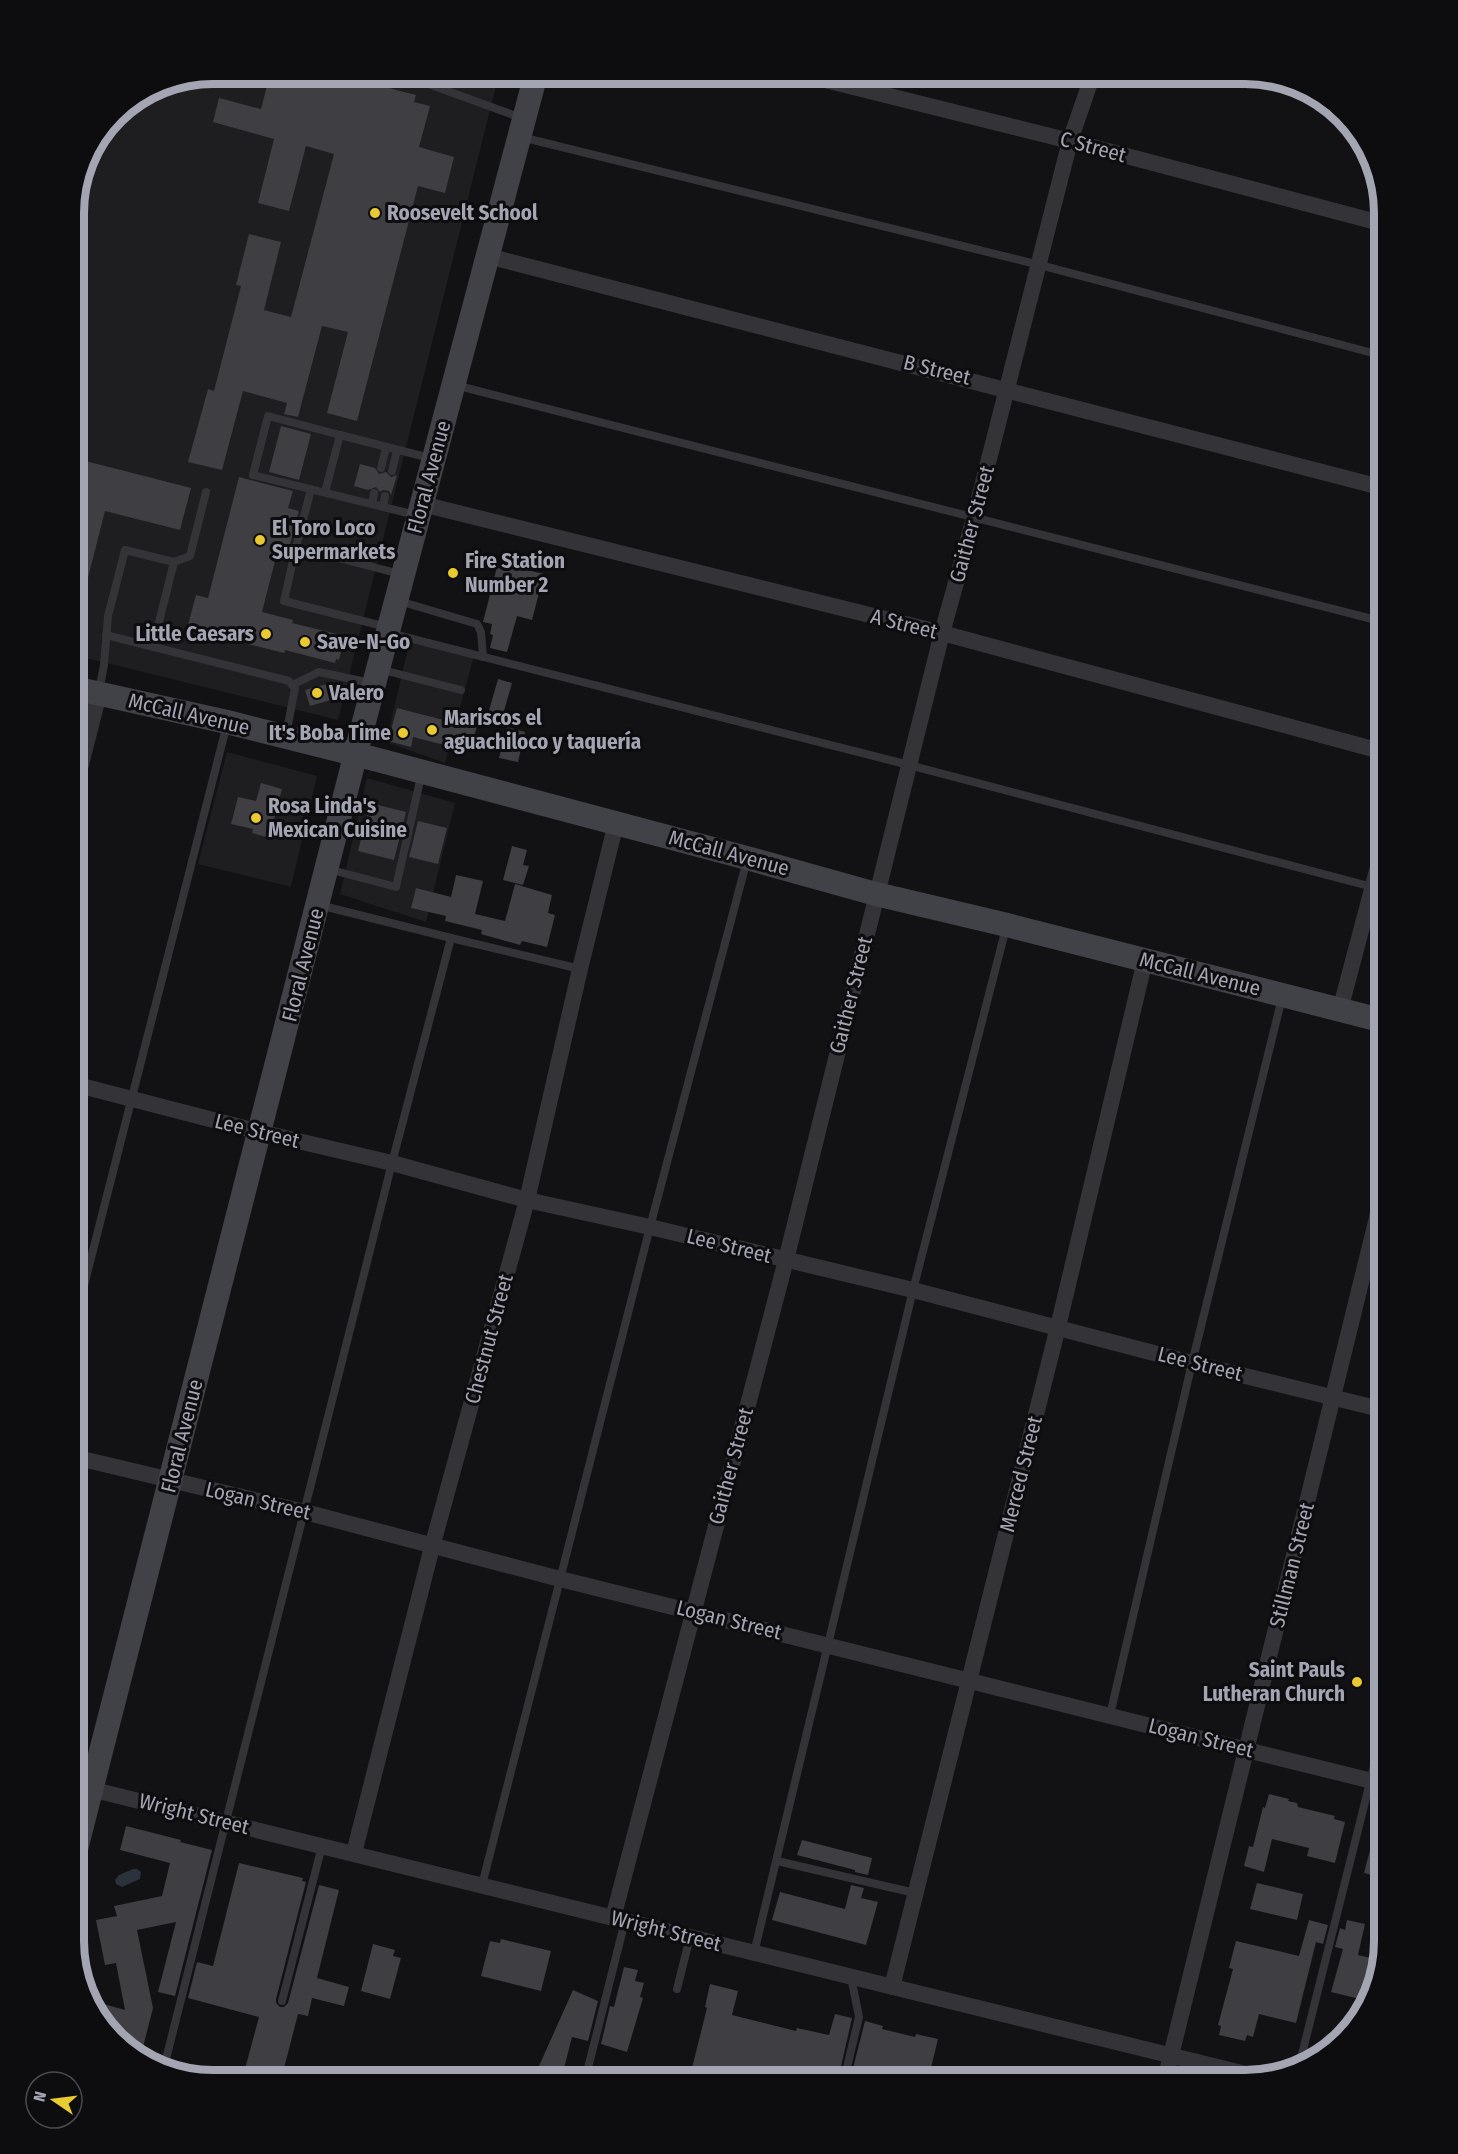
<svg xmlns="http://www.w3.org/2000/svg" width="1458" height="2154" font-family="'Fira Sans Condensed',sans-serif">
  <style>
    .built { fill: #1e1d20 }
    .water { fill: #2b323b }
    .building { fill: #3e3e43 }
    .lines { fill: none; stroke-linecap: round; stroke-linejoin: round }
    .lane { stroke: #333338; stroke-width: 8 }
    .street { stroke: #333338; stroke-width: 16 }
    .secondary { stroke: #414148; stroke-width: 24 }
    .poi-dot { fill: #eaca32; stroke: #0d0c0e; stroke-width: 2 }
    .labels { text-anchor: middle; stroke-width: 6; stroke-linejoin: round; paint-order: stroke }
    .street-label { font-size: 21px; fill: #a3a5b3; stroke: #0d0c0e }
    .poi-label { font-size: 21px; font-weight: bold; fill: #a3a5b3; stroke: #0d0c0e; text-anchor: start }
    .rim { fill: none; stroke: #a3a5b3; stroke-width: 8 }
  </style>
  <rect width="100%" height="100%" fill="#121113"/>
  <g class="built">
    <polygon points="213,74 499,74 338,720 74,655 74,204 88,152 115,114 160,84"/>
    <polygon points="411,636 475,652 445,763 386,742"/>
    <polygon points="227,752 317,776 291,887 198,864"/>
    <polygon points="367,778 455,803 426,922 340,894"/>
  </g>
  <polygon class="water" points="133,1869 137,1869 141,1872 140,1879 122,1887 116,1884 115,1880 119,1875"/>
  <g class="building">
    <polygon points="270,74 351,74 350,78 416,95 414,102 430,106 419,147 454,157 445,193 418,186 357,421 327,413 348,332 322,326 298,417 284,414 287,403 243,391 222,470 188,462 208,389 214,391 241,286 236,285 249,234 281,242 264,310 291,317 334,154 306,146 289,211 258,203 274,139 213,122 219,98 261,109"/>
    <polygon points="281,426 311,434 299,480 269,472"/>
    <polygon points="74,458 191,488 180,530 105,511 79,613 74,612"/>
    <polygon points="360,464 375,468 379,474 386,472 391,477 397,475 391,495 389,491 383,490 380,492 376,487 368,490 354,486"/>
    <polygon points="239,477 293,491 288,508 299,511 286,559 276,557 262,612 293,620 292,623 345,636 339,660 336,659 335,663 285,650 284,653 187,629 196,595 208,598"/>
    <polygon points="498,563 544,574 532,620 517,616 507,652 490,648 493,635 490,634 492,624 483,622"/>
    <polygon points="498,679 512,683 502,718 488,714"/>
    <polygon points="327,684 331,700 310,706 305,690"/>
    <polygon points="397,708 459,724 461,713 479,718 471,749 449,743 448,746 413,737 411,747 388,741"/>
    <polygon points="507,727 525,732 518,762 499,758"/>
    <polygon points="261,783 282,789 269,838 252,833 253,829 231,824 238,797 256,801"/>
    <polygon points="370,803 406,812 394,860 358,851"/>
    <polygon points="418,821 447,828 438,864 409,857"/>
    <polygon points="512,846 527,850 523,865 529,866 523,885 503,880"/>
    <polygon points="456,875 483,881 475,914 505,921 515,884 552,895 548,913 555,915 547,947 522,941 520,945 481,934 482,930 445,921 446,916 411,908 416,888 451,897"/>
    <polygon points="1269,1794 1289,1799 1288,1801 1297,1803 1298,1807 1335,1816 1334,1819 1345,1822 1335,1863 1307,1856 1309,1848 1272,1839 1264,1872 1244,1866 1249,1846 1253,1847 1263,1807 1265,1808"/>
    <polygon points="1380,1812 1384,1812 1384,1878 1364,1873"/>
    <polygon points="126,1826 181,1840 180,1842 212,1850 175,1996 158,1992 176,1922 137,1930 153,2008 140,2059 136,2057 92,2010 89,2000 125,2010 116,1963 105,1965 96,1920 117,1916 114,1906 162,1896 170,1863 120,1850"/>
    <polygon points="802,1840 872,1858 868,1875 855,1872 855,1870 797,1855"/>
    <polygon points="239,1863 303,1878 302,1881 306,1882 276,1999 276,2003 280,2007 284,2007 288,2003 319,1885 339,1890 317,1978 349,1987 344,2006 312,1998 308,2016 298,2014 281,2080 242,2080 259,2017 188,1998 197,1962 213,1966"/>
    <polygon points="1257,1883 1303,1894 1297,1920 1250,1909"/>
    <polygon points="851,1885 864,1888 861,1898 878,1902 866,1945 772,1920 780,1892 845,1909"/>
    <polygon points="1309,1920 1328,1925 1323,1944 1316,1942 1296,2023 1259,2014 1253,2037 1247,2035 1245,2041 1219,2035 1221,2026 1218,2025 1233,1969 1229,1968 1236,1941 1299,1956"/>
    <polygon points="1347,1920 1365,1924 1358,1955 1379,1960 1368,2001 1331,1992 1343,1949 1335,1947 1340,1928 1345,1930"/>
    <polygon points="501,1939 551,1951 541,1991 481,1976 490,1941 500,1943"/>
    <polygon points="373,1944 395,1950 393,1956 401,1958 390,1999 361,1991"/>
    <polygon points="624,1967 638,1970 635,1981 644,1983 640,1997 643,1998 627,2052 601,2044 610,2006 614,2007"/>
    <polygon points="710,1984 738,1991 732,2015 796,2031 797,2028 829,2035 835,2014 852,2018 838,2080 689,2080 707,2008 705,2007"/>
    <polygon points="573,1990 598,2001 588,2041 572,2037 561,2080 545,2080 548,2068 539,2066"/>
    <polygon points="865,2021 883,2026 882,2029 915,2037 916,2034 938,2039 928,2080 850,2080"/>
  </g>
  <g class="lines">
    <g class="lane">
      <polyline points="401,74 522,118"/>
      <polyline points="521,137 1040,265 1384,356"/>
      <polyline points="455,385 1384,622"/>
      <polyline points="340,435 268,416 253,475 416,515"/>
      <polyline points="381,468 386,448"/>
      <polyline points="392,471 397,450"/>
      <polyline points="311,489 296,547 400,574"/>
      <polyline points="325,492 340,435 430,458"/>
      <polyline points="372,504 374,493"/>
      <polyline points="383,507 385,496"/>
      <polyline points="296,547 284,601 387,627"/>
      <polyline points="174,562 190,556 206,492"/>
      <polyline points="399,601 477,624 481,632 483,657"/>
      <polyline points="389,633 909,765 1384,890"/>
      <polyline points="106,635 289,681 295,688 286,735"/>
      <polyline points="379,669 461,690"/>
      <polyline points="292,685 319,672 371,683"/>
      <polyline points="99,691 104,665 108,616 125,550 174,562 153,646"/>
      <polyline points="328,869 396,887 422,772"/>
      <polyline points="451,938 580,969"/>
      <polyline points="74,1325 227,724"/>
      <polyline points="1110,1715 1192,1363 1282,998"/>
      <polyline points="777,1861 915,1893"/>
      <polyline points="482,1885 650,1227 747,860"/>
      <polyline points="754,1953 913,1290 1006,928"/>
      <polyline points="677,1989 690,1937"/>
      <polyline points="282,2001 322,1846"/>
      <polyline points="1299,2066 1384,1726"/>
      <polyline points="164,2067 392,1163 451,938 319,905"/>
      <polyline points="585,2080 625,1921"/>
      <polyline points="844,2080 859,2017 851,1977"/>
    </g>
    <g class="street">
      <polyline points="801,74 1070,141 1384,224"/>
      <polyline points="488,256 1384,488"/>
      <polyline points="422,504 942,633 1384,752"/>
      <polyline points="74,792 99,694"/>
      <polyline points="1340,1010 1384,844"/>
      <polyline points="74,1084 260,1132 392,1163 527,1200 650,1227 913,1290 1192,1363 1384,1410"/>
      <polyline points="74,1457 305,1512 560,1579 1384,1784"/>
      <polyline points="74,1785 1258,2077"/>
      <polyline points="354,1853 432,1547 527,1200 580,969 616,823"/>
      <polyline points="613,1918 786,1260 942,633 974,518 1070,141 1093,74"/>
      <polyline points="892,1987 1058,1327 1145,960"/>
      <polyline points="1165,2080 1384,1189"/>
    </g>
    <g class="secondary">
      <polyline points="74,688 227,722 382,761 747,858 876,894 1007,925 1384,1021"/>
      <polyline points="74,1857 361,733 536,74"/>
    </g>
  </g>
  <g class="poi-dot">
    <circle cx="375" cy="213" r="6"/>
    <circle cx="260" cy="540" r="6"/>
    <circle cx="453" cy="573" r="6"/>
    <circle cx="266" cy="634" r="6"/>
    <circle cx="305" cy="642" r="6"/>
    <circle cx="317" cy="693" r="6"/>
    <circle cx="432" cy="730" r="6"/>
    <circle cx="403" cy="733" r="6"/>
    <circle cx="256" cy="818" r="6"/>
    <circle cx="1357" cy="1682" r="6"/>
  </g>
  <g class="labels">
    <g class="street-label">
      <text transform="translate(1093 147) rotate(15)" y="7">C Street</text>
      <text transform="translate(937 370) rotate(14)" y="7">B Street</text>
      <text transform="translate(429 477) rotate(-75)" y="7">Floral Avenue</text>
      <text transform="translate(972 524) rotate(-75)" y="7">Gaither Street</text>
      <text transform="translate(904 624) rotate(14)" y="7">A Street</text>
      <text transform="translate(189 714) rotate(13)" y="7">McCall Avenue</text>
      <text transform="translate(729 853) rotate(15)" y="7">McCall Avenue</text>
      <text transform="translate(303 965) rotate(-76)" y="7">Floral Avenue</text>
      <text transform="translate(1200 974) rotate(14)" y="7">McCall Avenue</text>
      <text transform="translate(851 995) rotate(-76)" y="7">Gaither Street</text>
      <text transform="translate(257 1131) rotate(14)" y="7">Lee Street</text>
      <text transform="translate(729 1246) rotate(14)" y="7">Lee Street</text>
      <text transform="translate(489 1339) rotate(-75)" y="7">Chestnut Street</text>
      <text transform="translate(1200 1364) rotate(14)" y="7">Lee Street</text>
      <text transform="translate(182 1436) rotate(-76)" y="7">Floral Avenue</text>
      <text transform="translate(731 1466) rotate(-75)" y="7">Gaither Street</text>
      <text transform="translate(1021 1474) rotate(-76)" y="7">Merced Street</text>
      <text transform="translate(258 1501) rotate(13)" y="7">Logan Street</text>
      <text transform="translate(1292 1565) rotate(-76)" y="7">Stillman Street</text>
      <text transform="translate(729 1620) rotate(14)" y="7">Logan Street</text>
      <text transform="translate(1201 1738) rotate(14)" y="7">Logan Street</text>
      <text transform="translate(194 1814) rotate(14)" y="7">Wright Street</text>
      <text transform="translate(666 1931) rotate(14)" y="7">Wright Street</text>
    </g>
    <g class="poi-label">
      <text x="387" y="220">Roosevelt School</text>
      <text x="272" y="535">El Toro Loco<tspan x="272" dy="24">Supermarkets</tspan></text>
      <text x="465" y="568">Fire Station<tspan x="465" dy="24">Number 2</tspan></text>
      <text x="254" y="641" text-anchor="end">Little Caesars</text>
      <text x="317" y="649">Save-N-Go</text>
      <text x="329" y="700">Valero</text>
      <text x="444" y="725">Mariscos el<tspan x="444" dy="24">aguachiloco y taquería</tspan></text>
      <text x="391" y="740" text-anchor="end">It's Boba Time</text>
      <text x="268" y="813">Rosa Linda's<tspan x="268" dy="24">Mexican Cuisine</tspan></text>
      <text x="1345" y="1677" text-anchor="end">Saint Pauls<tspan x="1345" dy="24">Lutheran Church</tspan></text>
    </g>
  </g>
  <path d="M0 0H1458V2154H0ZM213 84H1245A129 129 0 0 1 1374 213V1941A129 129 0 0 1 1245 2070H213A129 129 0 0 1 84 1941V213A129 129 0 0 1 213 84Z" fill="#0d0c0e" fill-rule="evenodd"/>
  <path class="rim" d="M213 84H1245A129 129 0 0 1 1374 213V1941A129 129 0 0 1 1245 2070H213A129 129 0 0 1 84 1941V213A129 129 0 0 1 213 84Z"/>
  <g transform="translate(54 2100) rotate(284)"><circle r="28" fill="#0d0c0e" stroke="#494950" stroke-width="1.5"/>
  <path d="M0-4.5L10 22L0 15L-10 22Z" fill="#eaca32"/>
  <text y="-9" font-size="16" font-weight="bold" text-anchor="middle" fill="#a3a5b3">N</text>
  </g>
</svg>
